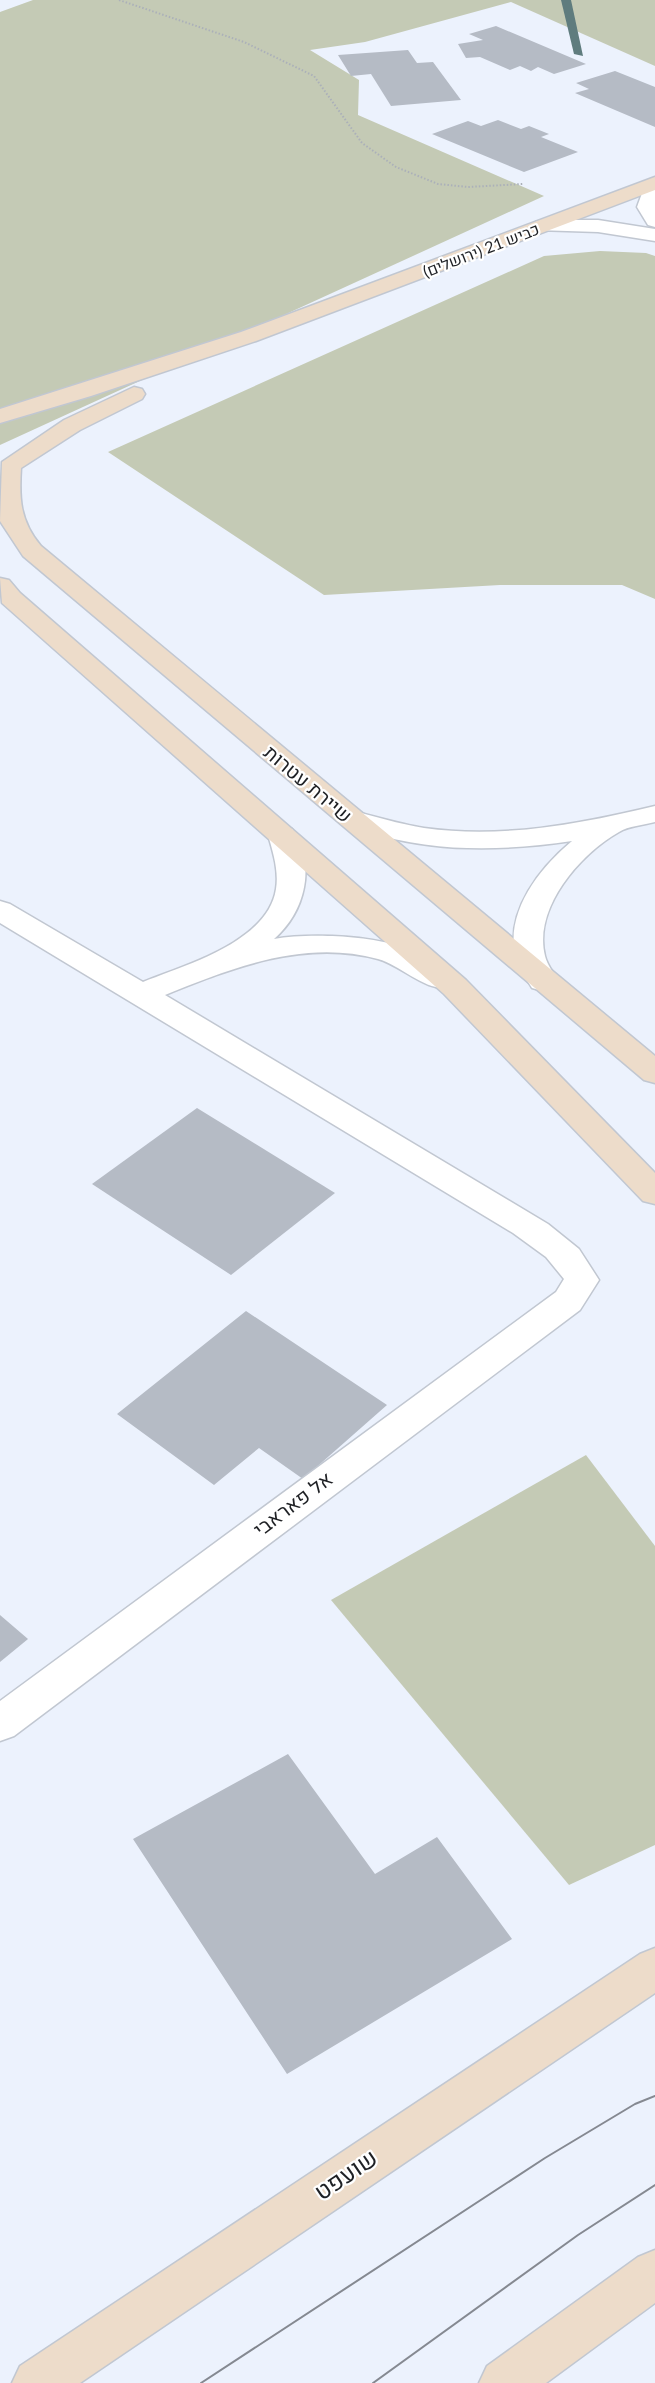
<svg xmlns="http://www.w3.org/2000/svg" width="655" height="2383" font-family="Lato,Heebo,sans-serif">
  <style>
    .green { fill: #c4cab5 }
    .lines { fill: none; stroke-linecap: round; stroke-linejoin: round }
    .stream { fill: #5f7c7e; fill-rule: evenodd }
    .building { fill: #b5bbc5 }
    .street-casing { stroke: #c1c7d1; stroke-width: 3 }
    .secondary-casing { stroke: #c1c7d1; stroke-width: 3 }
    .path { stroke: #abb0b9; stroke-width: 2; stroke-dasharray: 1.5 2; stroke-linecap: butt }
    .street { fill: #fff; fill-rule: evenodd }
    .secondary { fill: #eddcca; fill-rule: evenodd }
    .tram { stroke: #858991; stroke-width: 2 }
    .labels { text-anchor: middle; stroke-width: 4.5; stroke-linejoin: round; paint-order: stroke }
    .far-street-label { font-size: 16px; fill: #1e2024; stroke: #fff }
    .street-label { font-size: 20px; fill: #1e2024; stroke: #fff }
    .near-street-label { font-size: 24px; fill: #1e2024; stroke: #fff }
  </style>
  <rect width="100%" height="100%" fill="#ecf2fd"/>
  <g class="green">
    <polygon points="33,0 655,0 655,66 511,2 365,42 310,50 359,80 358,115 544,196 0,445 0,12"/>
    <polygon points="600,251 646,253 655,256 655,599 622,585 500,585 324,595 108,452 544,256"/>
    <polygon points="586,1455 655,1546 655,1845 569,1885 331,1600"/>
  </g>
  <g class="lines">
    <polygon class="stream" points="561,0 571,0 583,56 574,54"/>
  </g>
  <g class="building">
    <polygon points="496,26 586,64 554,74 538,67 531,71 520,66 510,70 480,57 466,58 458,44 483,40 469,34"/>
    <polygon points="408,50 417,63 433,62 461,100 391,106 371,74 351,76 338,55"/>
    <polygon points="615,71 655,87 655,127 575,93 589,89 576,83"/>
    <polygon points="498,120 521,129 529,126 549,134 541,137 578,152 524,172 432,134 468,121 481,126"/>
    <polygon points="197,1108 335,1193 231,1275 92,1184"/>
    <polygon points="246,1311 387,1405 303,1479 259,1448 214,1485 117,1414"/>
    <polygon points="0,1615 28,1639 0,1662"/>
    <polygon points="288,1754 375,1874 437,1837 512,1939 287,2074 133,1839"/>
  </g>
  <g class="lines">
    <defs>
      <g id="street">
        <polygon points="655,179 655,227 648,225 637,207 645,185"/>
        <polygon points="543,220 598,220 655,229 655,241 598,232 536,230 533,226 536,222"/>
        <path d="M655 806V822C644 825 628 826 619 832 580 854 533 908 545 956 547 965 554 973 558 981L554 988 543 991 532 988C526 978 517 967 515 955 506 910 540 868 572 841 504 851 435 853 368 832 356 829 342 828 335 818L339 812 349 810C374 816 399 824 424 828 502 839 580 824 655 806Z"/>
        <path d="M282 827 292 829C317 865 305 912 274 939 321 931 428 936 457 980L453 987C427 994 403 966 378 959 304 939 232 968 165 995L548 1224 579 1249 599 1280 580 1310 14 1736 0 1741V1701L556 1292 564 1279 546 1257 513 1233 0 923V901L10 904 143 982C185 965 268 942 276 889 279 871 273 852 268 835L272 829Z"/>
      </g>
      <g id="secondary">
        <polygon points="655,177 655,190 256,341 91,396 0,423 0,409 241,332"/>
        <path d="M134 387 142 389 145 394 142 399 80 430 21 468C19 499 20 521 41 546L655 1056V1083L644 1080 23 556 0 521 2 462 64 420Z"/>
        <polygon points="0,578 9,580 20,593 466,980 655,1173 655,1204 643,1201 444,994 2,603"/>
        <polygon points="655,1948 655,1993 80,2383 12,2383 20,2366 640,1954"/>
        <polygon points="655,2250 655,2303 546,2383 479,2383 487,2366 638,2257"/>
      </g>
    </defs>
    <use href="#street" class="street-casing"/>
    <use href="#secondary" class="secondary-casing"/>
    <polyline class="path" points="119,0 244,42 314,76 362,143 396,167 438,184 468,187 523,184"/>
    <use href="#street" class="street"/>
    <use href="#secondary" class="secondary"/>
    <g class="tram">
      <polyline points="201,2383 545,2158 635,2104 655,2096"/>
      <polyline points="373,2383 578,2235 655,2185"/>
    </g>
  </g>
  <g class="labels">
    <g class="far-street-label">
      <text transform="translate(481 250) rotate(-21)" y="6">כביש 21 (ירושלים)</text>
    </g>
    <g class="street-label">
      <text transform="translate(308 784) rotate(40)" y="7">שיירת עטרות</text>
      <text transform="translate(293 1504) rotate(-37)" y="7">אל פאראבי</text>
    </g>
    <g class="near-street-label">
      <text transform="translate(346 2175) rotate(-34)" y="8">שועפט</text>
    </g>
  </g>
</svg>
